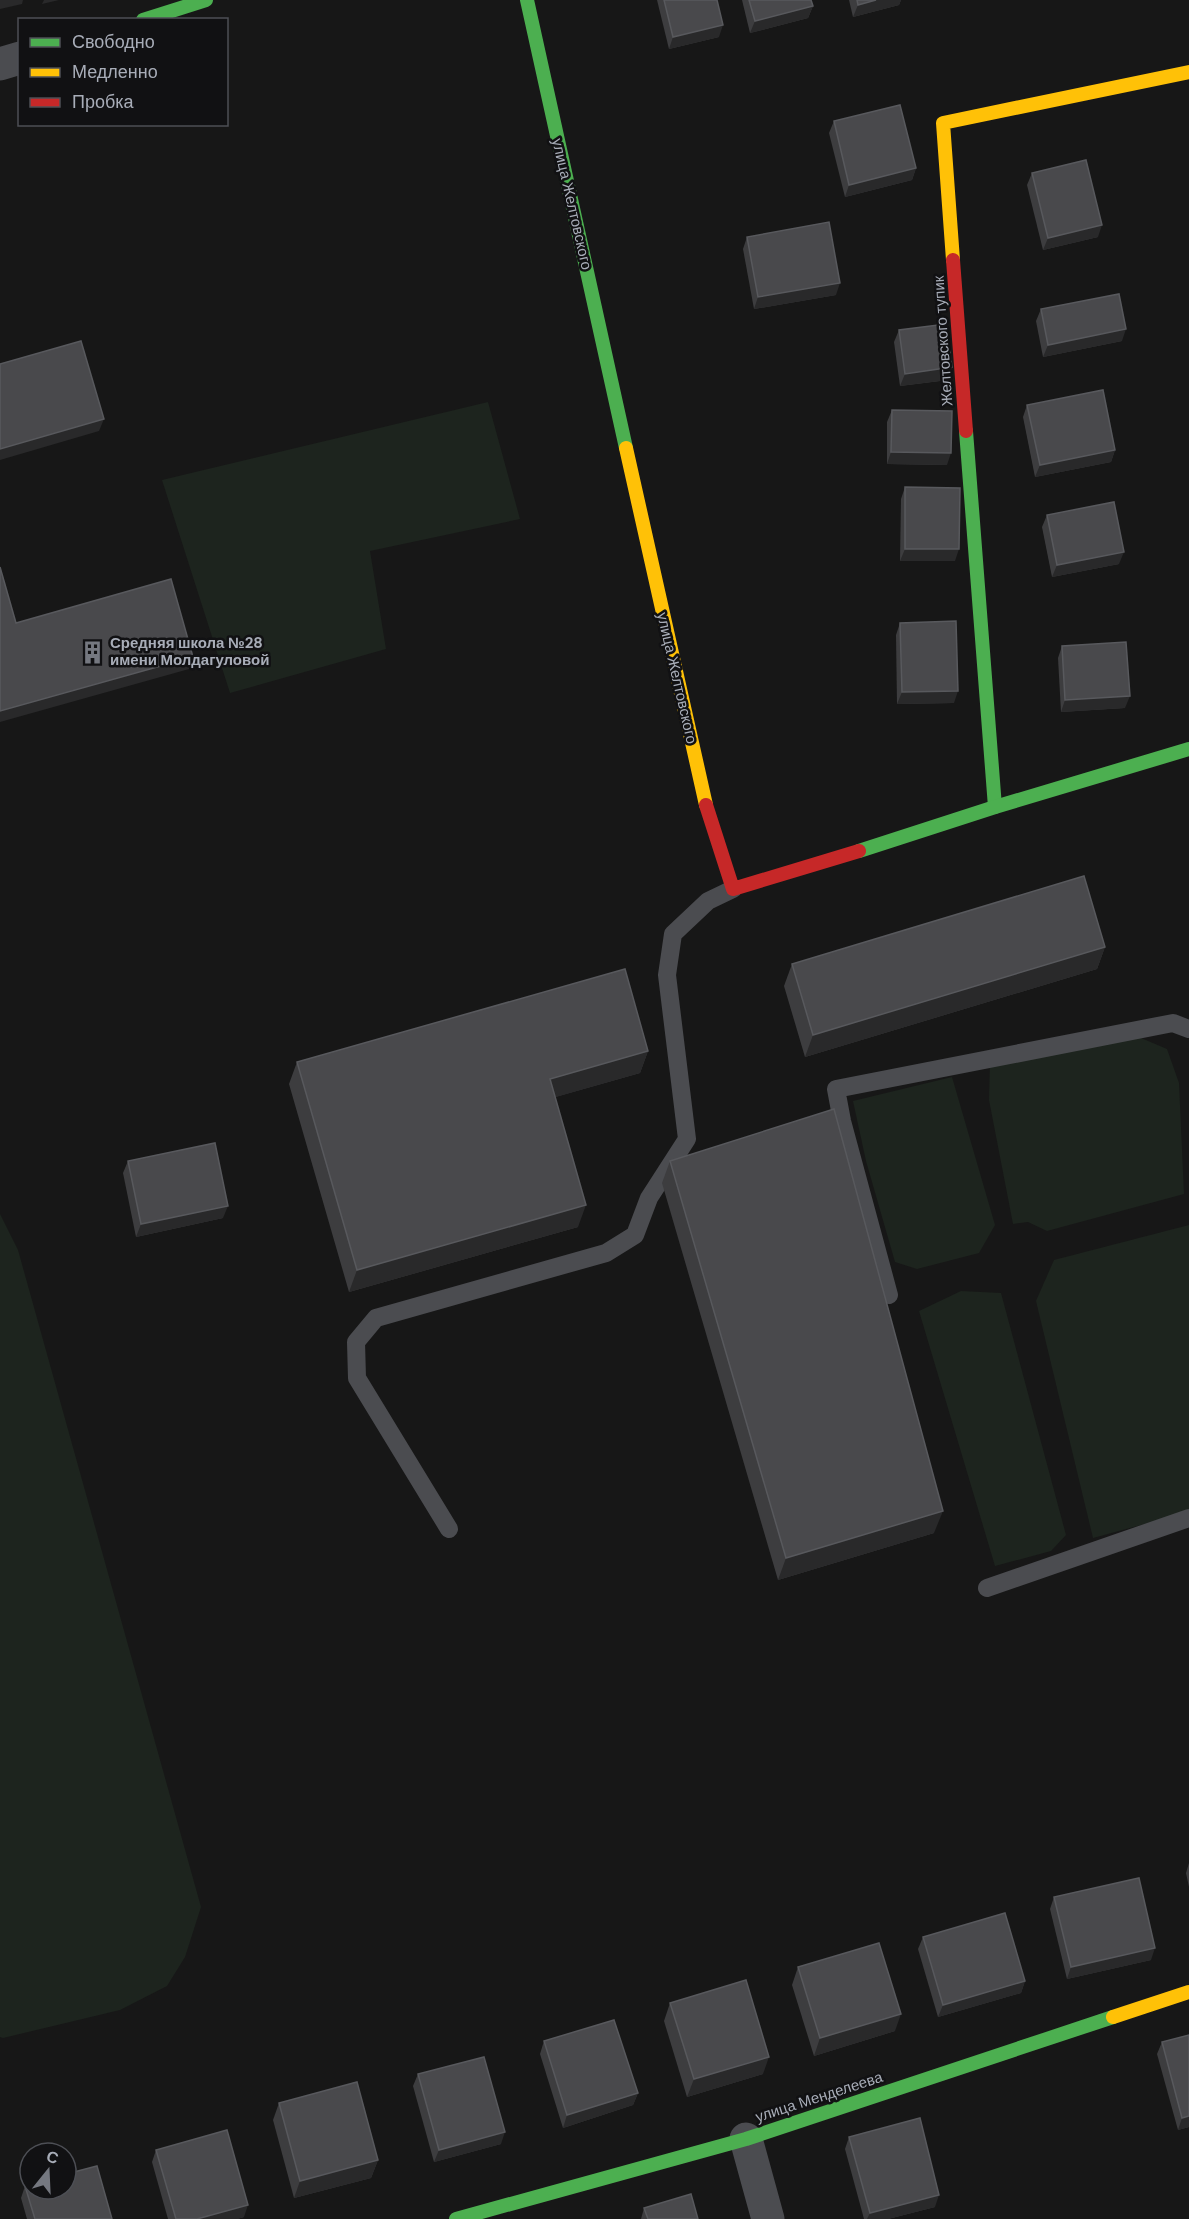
<svg xmlns="http://www.w3.org/2000/svg" width="1189" height="2219" font-family="'DM Sans',sans-serif">
  <style>
    .green { fill: #1d241e }
    .lines { fill: none; stroke-linecap: round; stroke-linejoin: round }
    .lane { stroke: #4b4c50; stroke-width: 18 }
    .street { stroke: #4b4c50; stroke-width: 33 }
    .fast { stroke: #4caf50; stroke-width: 14 }
    .slow { stroke: #ffc107; stroke-width: 14 }
    .jam { stroke: #c62828; stroke-width: 14 }
    .wall { fill: #3d3d3f }
    .shaded-wall { fill: #29292a }
    .building { fill: #49494c; stroke: #58595d; stroke-width: 1.5 }
    .labels { text-anchor: middle; stroke-width: 5; stroke-linejoin: round; paint-order: stroke }
    .street-label { font-size: 15px; fill: #a8adb8; stroke: #111113 }
    .poi-label { font-size: 15px; font-weight: bold; fill: #a8adb8; stroke: #111113; text-anchor: start }
  </style>
  <rect width="100%" height="100%" fill="#171717"/>
  <g class="green">
    <polygon points="488,402 520,519 370,551 386,649 230,693 162,480"/>
    <polygon points="1134,1035 1167,1049 1179,1083 1184,1194 1047,1231 1028,1222 1013,1224 989,1100 990,1061"/>
    <polygon points="952,1077 995,1225 979,1253 917,1269 895,1262 866,1161 853,1101"/>
    <polygon points="0,1214 18,1250 201,1907 185,1957 167,1986 120,2010 3,2038 0,2037"/>
    <polygon points="1189,1225 1189,1512 1093,1538 1036,1301 1054,1260"/>
    <polygon points="961,1291 1001,1293 1066,1535 1051,1551 995,1566 919,1311"/>
  </g>
  <g class="lines">
    <g class="lane">
      <polyline points="889,1295 842,1121 836,1089 1173,1023 1189,1029"/>
      <polyline points="449,1529 357,1378 356,1342 376,1318 606,1253 635,1235 649,1198 687,1139 667,975 673,934 708,901 733,889"/>
      <polyline points="987,1588 1189,1518"/>
    </g>
    <g class="street">
      <polyline points="0,64 20,58"/>
      <polyline points="746,2139 768,2219"/>
    </g>
    <g class="fast">
      <polyline points="527,0 626,448"/>
      <polyline points="143,20 206,0"/>
      <polyline points="966,431 995,807"/>
      <polyline points="859,851 995,807 1189,749"/>
      <polyline points="456,2219 746,2139 1113,2017"/>
    </g>
    <g class="slow">
      <polyline points="953,260 943,123 1189,72"/>
      <polyline points="626,448 706,805"/>
      <polyline points="1113,2017 1189,1992"/>
    </g>
    <g class="jam">
      <polyline points="953,260 966,431"/>
      <polyline points="706,805 733,889 859,851"/>
    </g>
  </g>
  <g class="wall">
    <polygon points="657,0 717,0 719,37 669,49"/>
    <polygon points="742,0 811,0 813,6 808,18 750,33"/>
    <polygon points="849,0 901,0 899,5 853,17"/>
    <polygon points="834,121 916,168 912,180 845,197 829,133"/>
    <polygon points="1032,173 1098,237 1043,250 1027,185"/>
    <polygon points="747,237 836,295 754,309 743,249"/>
    <polygon points="1041,309 1122,341 1043,357 1036,321"/>
    <polygon points="899,330 948,380 900,386 894,342"/>
    <polygon points="1027,405 1115,450 1111,462 1035,477 1023,417"/>
    <polygon points="892,410 947,465 887,464 887,422"/>
    <polygon points="905,487 955,561 900,561 901,499"/>
    <polygon points="1047,515 1119,564 1052,577 1042,527"/>
    <polygon points="900,623 954,703 897,704 896,635"/>
    <polygon points="1062,646 1125,708 1061,712 1058,658"/>
    <polygon points="1105,947 1097,969 805,1057 784,986 792,964"/>
    <polygon points="648,1051 640,1073 555,1097 578,1227 349,1292 289,1084 297,1062"/>
    <polygon points="128,1161 223,1218 136,1237 123,1173"/>
    <polygon points="670,1161 934,1533 778,1580 662,1183"/>
    <polygon points="1189,1863 1189,1887 1186,1873"/>
    <polygon points="1054,1897 1151,1960 1067,1979 1050,1909"/>
    <polygon points="923,1937 1025,1981 1021,1993 938,2017 918,1949"/>
    <polygon points="798,1967 895,2031 814,2056 792,1985"/>
    <polygon points="670,2003 763,2074 687,2097 664,2021"/>
    <polygon points="544,2041 638,2093 633,2105 563,2128 540,2054"/>
    <polygon points="1162,2042 1189,2127 1178,2130 1157,2054"/>
    <polygon points="418,2074 501,2144 434,2162 413,2086"/>
    <polygon points="279,2103 378,2160 371,2178 294,2198 273,2120"/>
    <polygon points="849,2137 935,2207 888,2219 864,2219 845,2149"/>
    <polygon points="156,2150 244,2217 237,2219 168,2219 152,2162"/>
    <polygon points="25,2186 112,2219 27,2219 21,2198"/>
    <polygon points="644,2208 698,2219 641,2219"/>
  </g>
  <g class="shaded-wall">
    <polygon points="0,0 23,0 22,4 0,9"/>
    <polygon points="44,0 59,0 42,4"/>
    <polygon points="876,0 901,0 899,5 853,17 858,5"/>
    <polygon points="813,6 808,18 750,33 755,21"/>
    <polygon points="723,25 719,37 669,49 673,37"/>
    <polygon points="916,168 912,180 845,197 849,185"/>
    <polygon points="1102,225 1098,237 1043,250 1048,238"/>
    <polygon points="840,283 836,295 754,309 758,297"/>
    <polygon points="1126,329 1122,341 1043,357 1048,345"/>
    <polygon points="952,367 948,380 900,386 905,374"/>
    <polygon points="104,419 99,431 0,460 0,449"/>
    <polygon points="1115,450 1111,462 1035,477 1040,465"/>
    <polygon points="891,452 951,453 947,465 887,464"/>
    <polygon points="905,549 959,549 955,561 900,561"/>
    <polygon points="1124,552 1119,564 1052,577 1057,565"/>
    <polygon points="193,657 189,669 0,722 0,711"/>
    <polygon points="958,691 954,703 897,704 902,692"/>
    <polygon points="1130,696 1125,708 1061,712 1065,700"/>
    <polygon points="1105,947 1097,969 805,1057 813,1035"/>
    <polygon points="648,1051 640,1073 542,1101 550,1079"/>
    <polygon points="586,1205 578,1227 349,1292 357,1270"/>
    <polygon points="228,1206 223,1218 136,1237 141,1224"/>
    <polygon points="943,1511 934,1533 778,1580 786,1558"/>
    <polygon points="1155,1948 1151,1960 1067,1979 1071,1967"/>
    <polygon points="1025,1981 1021,1993 938,2017 943,2005"/>
    <polygon points="901,2014 895,2031 814,2056 820,2038"/>
    <polygon points="769,2057 763,2074 687,2097 694,2079"/>
    <polygon points="638,2093 633,2105 563,2128 567,2115"/>
    <polygon points="1189,2116 1189,2127 1178,2130 1182,2118"/>
    <polygon points="505,2132 501,2144 434,2162 439,2150"/>
    <polygon points="378,2160 371,2178 294,2198 300,2181"/>
    <polygon points="939,2195 935,2207 888,2219 867,2219 870,2213"/>
    <polygon points="248,2205 244,2217 237,2219 197,2219"/>
  </g>
  <g class="building">
    <polygon points="664,0 717,0 723,25 673,37"/>
    <polygon points="749,0 811,0 813,6 755,21"/>
    <polygon points="857,0 876,0 858,5"/>
    <polygon points="900,105 916,168 849,185 834,121"/>
    <polygon points="1086,160 1102,225 1048,238 1032,173"/>
    <polygon points="829,222 840,283 758,297 747,237"/>
    <polygon points="1119,294 1126,329 1048,345 1041,309"/>
    <polygon points="946,324 952,367 905,374 899,330"/>
    <polygon points="81,341 104,419 0,449 0,364"/>
    <polygon points="1103,390 1115,450 1040,465 1027,405"/>
    <polygon points="892,410 952,411 951,453 891,452"/>
    <polygon points="905,487 960,488 959,549 905,549"/>
    <polygon points="1114,502 1124,552 1057,565 1047,515"/>
    <polygon points="0,567 16,623 171,579 193,657 0,711"/>
    <polygon points="956,621 958,691 902,692 900,623"/>
    <polygon points="1126,642 1130,696 1065,700 1062,646"/>
    <polygon points="1084,876 1105,947 813,1035 792,964"/>
    <polygon points="625,969 648,1051 550,1079 586,1205 357,1270 297,1062"/>
    <polygon points="834,1109 943,1511 786,1558 670,1161"/>
    <polygon points="215,1143 228,1206 141,1224 128,1161"/>
    <polygon points="1139,1878 1155,1948 1071,1967 1054,1897"/>
    <polygon points="1005,1913 1025,1981 943,2005 923,1937"/>
    <polygon points="879,1943 901,2014 820,2038 798,1967"/>
    <polygon points="746,1980 769,2057 694,2079 670,2003"/>
    <polygon points="614,2020 638,2093 567,2115 544,2041"/>
    <polygon points="1189,2035 1189,2116 1182,2118 1162,2042"/>
    <polygon points="484,2057 505,2132 439,2150 418,2074"/>
    <polygon points="357,2082 378,2160 300,2181 279,2103"/>
    <polygon points="920,2118 939,2195 870,2213 849,2137"/>
    <polygon points="227,2130 248,2205 197,2219 176,2219 156,2150"/>
    <polygon points="97,2166 112,2219 35,2219 25,2186 30,2184 30,2189 66,2189 66,2174"/>
    <polygon points="691,2194 698,2219 648,2219 644,2208"/>
  </g>
  <defs>
    <symbol id="building-bare" viewBox="-9 -9 18 18"><path d="M-4-6H4V6H1V3H-1V6H-4ZM-2.5-4.3h1.7v1.8h-1.7ZM.8-4.3h1.7v1.8H.8ZM-2.5-1h1.7V.8h-1.7ZM.8-1h1.7V.8H.8Z" fill="#757880" stroke="#111113" stroke-width="2.5" paint-order="stroke"/></symbol>
  </defs>
  <g fill-rule="evenodd">
    <use href="#building-bare" x="76" y="636" width="33" height="33"/>
  </g>
  <g class="labels">
    <g class="street-label">
      <text transform="translate(572 204) rotate(77)" y="5">улица Желтовского</text>
      <text transform="translate(943 341) rotate(-94)" y="5">Желтовского тупик</text>
      <text transform="translate(677 678) rotate(77)" y="5">улица Желтовского</text>
      <text transform="translate(819 2097) rotate(-18)" y="5">улица Менделеева</text>
    </g>
    <g class="poi-label">
      <text x="110" y="648">Средняя школа №28<tspan x="110" dy="17">имени Молдагуловой</tspan></text>
    </g>
  </g>
  <rect x="18" y="18" width="210" height="108" fill="#111113" stroke="#4d4f55" stroke-width="1.5"/>
  <rect x="30" y="38" width="30" height="9" fill="#4caf50" stroke="#4d4f55" stroke-width="1.5"/>
  <text x="72" y="48" font-size="18" fill="#a8adb8">Свободно</text>
  <rect x="30" y="68" width="30" height="9" fill="#ffc107" stroke="#4d4f55" stroke-width="1.5"/>
  <text x="72" y="78" font-size="18" fill="#a8adb8">Медленно</text>
  <rect x="30" y="98" width="30" height="9" fill="#c62828" stroke="#4d4f55" stroke-width="1.5"/>
  <text x="72" y="108" font-size="18" fill="#a8adb8">Пробка</text>
  <g transform="translate(48 2171) rotate(18)"><circle r="28" fill="#111113" stroke="#4d4f55" stroke-width="1.5"/>
  <path d="M0-4.5L10 22L0 15L-10 22Z" fill="#757880"/>
  <text y="-9" font-size="16" font-weight="bold" text-anchor="middle" fill="#a8adb8">С</text>
  </g>
</svg>
